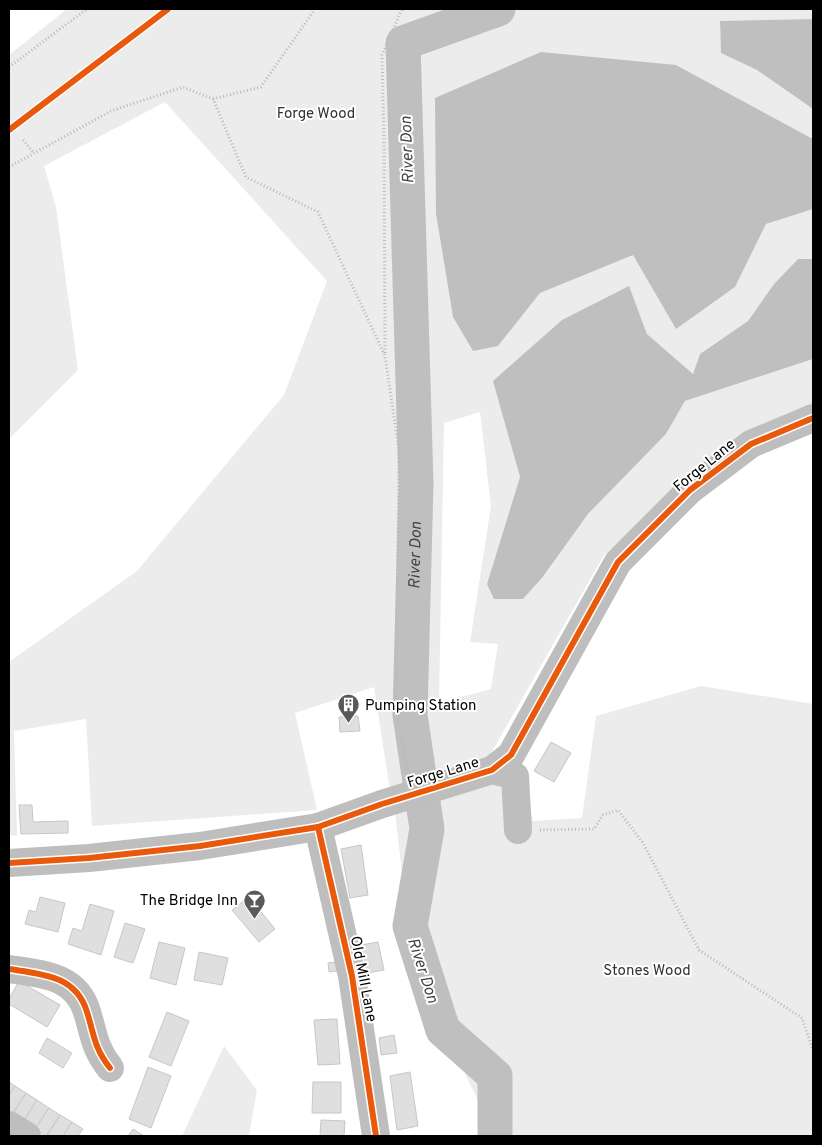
<svg xmlns="http://www.w3.org/2000/svg" width="822" height="1145" font-family="Overpass,sans-serif">
  <style>
    .green { fill: #ececec; fill-rule: evenodd }
    .water { fill: #bfbfbf }
    .lines { fill: none; stroke-linecap: round; stroke-linejoin: round }
    .river { stroke: #bfbfbf; stroke-width: 35 }
    .building { fill: #dfdfdf; stroke: #c7c7c7 }
    .path { stroke: #b9b9b9; stroke-width: 3; stroke-dasharray: 1 2.5; stroke-linecap: butt }
    .minor { stroke: #bebebe; stroke-width: 28 }
    .cycleway-casing { stroke: #fff; stroke-width: 9 }
    .cycleway { stroke: #e8590c; stroke-width: 6 }
    .labels { text-anchor: middle; stroke-width: 4; stroke-linejoin: round; paint-order: stroke }
    .park-label { font-size: 15px; fill: #333; stroke: #fff }
    .street-label { font-size: 15px; fill: #000; stroke: #fff }
    .poi-label { font-size: 15px; fill: #000; stroke: #fff; text-anchor: start }
    .water-label { font-size: 16px; font-style: italic; fill: #444; stroke: #fff }
  </style>
  <rect width="100%" height="100%" fill="#fff"/>
  <g class="green">
    <path d="M67 9H813V19L720 21 721 53 757 70 813 109V139L676 65 436 99V214L453 317 498 346 540 293 634 254 676 328 735 287 766 224 813 209V259H798L774 284 748 321 700 354 693 374 647 334 629 287 494 381 520 477 487 585 523 599 542 578 588 514 666 434 685 401 813 359V406L715 453 604 555 486 762 390 790 374 687 295 713 317 810 92 826 86 719 14 731 17 836 9 835V662L137 571 284 395 327 281 165 102 44 166 56 207 78 370 9 439V55ZM480 412 491 506 470 642 498 644 491 689 439 703 444 423Z"/>
    <polygon points="701,686 813,704 813,1136 481,1136 482,1109 412,962 395,812 523,776 533,821 582,818 596,716"/>
    <polygon points="224,1046 257,1090 249,1136 182,1136"/>
  </g>
  <g class="water">
    <polygon points="813,19 813,109 757,70 721,53 720,21"/>
    <polygon points="541,52 676,65 813,139 813,209 766,224 735,287 676,329 633,255 540,293 498,346 473,351 453,317 436,214 435,98"/>
    <polygon points="798,259 813,259 813,359 685,401 666,434 588,514 542,578 523,599 494,599 487,584 520,477 493,381 562,320 629,286 647,334 693,374 700,354 748,321 774,284"/>
  </g>
  <g class="lines">
    <path class="river" id="s1" d="M495 1136V1076L443 1030 410 926 427 829 410 715 416 483 403 43 498 9"/>
  </g>
  <g class="building">
    <polygon points="358,716 360,731 340,732 339,717"/>
    <polygon points="551,742 571,753 554,782 534,771"/>
    <polygon points="19,805 32,805 33,822 68,821 68,833 21,834"/>
    <polygon points="361,845 368,895 350,898 341,849"/>
    <polygon points="40,897 65,903 58,932 25,924 29,910 36,912"/>
    <polygon points="249,897 275,929 259,942 232,910"/>
    <polygon points="90,904 114,911 101,955 68,944 73,928 82,931"/>
    <polygon points="125,923 145,929 133,963 114,957"/>
    <polygon points="159,942 185,948 176,985 150,978"/>
    <polygon points="378,942 384,970 367,973 361,945"/>
    <polygon points="199,952 228,958 222,985 194,980"/>
    <polygon points="336,962 337,971 329,972 328,963"/>
    <polygon points="19,981 60,1005 47,1027 9,1004 9,999"/>
    <polygon points="167,1012 189,1021 171,1066 149,1057"/>
    <polygon points="337,1019 340,1064 318,1065 314,1020"/>
    <polygon points="394,1035 397,1053 381,1055 379,1038"/>
    <polygon points="47,1038 72,1053 63,1068 39,1053"/>
    <polygon points="148,1067 171,1076 151,1128 129,1119"/>
    <polygon points="410,1072 418,1126 397,1130 390,1076"/>
    <polygon points="9,1082 15,1086 9,1095"/>
    <polygon points="313,1082 341,1082 341,1113 312,1113"/>
    <polygon points="15,1086 26,1093 12,1115 9,1113 9,1095"/>
    <polygon points="26,1093 37,1100 23,1122 12,1115"/>
    <polygon points="37,1100 49,1108 35,1129 23,1122"/>
    <polygon points="49,1108 60,1115 46,1136 35,1129"/>
    <polygon points="60,1115 72,1122 63,1136 47,1136"/>
    <polygon points="321,1120 345,1121 344,1136 320,1136"/>
    <polygon points="72,1122 83,1129 78,1136 63,1136"/>
    <polygon points="133,1129 144,1136 128,1136"/>
  </g>
  <g class="lines">
    <g class="path">
      <polyline points="9,67 87,9"/>
      <polyline points="213,99 261,87 315,9"/>
      <polyline points="23,140 34,153"/>
      <polyline points="9,167 111,111 183,87 213,99 246,177 318,212 385,356 399,451 396,704 408,774"/>
      <polyline points="385,353 384,139 382,55 402,9"/>
      <polyline points="540,830 594,829 603,815 618,810 643,843 699,950 802,1018 813,1050"/>
    </g>
    <g class="minor">
      <polyline points="492,770 515,776 518,830"/>
      <polyline points="318,827 352,976 376,1136"/>
      <polyline points="9,863 89,858 200,846 318,827 382,804 492,770 511,755 618,562 690,490 751,444 813,418"/>
      <path d="M9 969C41 974 76 975 87 1012 94 1034 94 1048 110 1068"/>
      <polyline points="9,1125 27,1136"/>
    </g>
    <defs>
      <g id="cycleway">
        <polyline points="9,130 168,9"/>
        <polyline points="318,827 352,976 376,1136"/>
        <polyline points="9,863 89,858 200,846 318,827 382,804 492,770 511,755 618,562 690,490 751,444 813,418"/>
        <path d="M9 969C41 974 76 975 87 1012 94 1034 94 1048 110 1068"/>
      </g>
    </defs>
    <use href="#cycleway" class="cycleway-casing"/>
    <use href="#cycleway" class="cycleway"/>
  </g>
  <defs>
    <symbol id="building-pin" viewBox="-11 -11 22 30"><path d="M0 17L-7.5 6A9.5 9.5 0 1 1 7.5 6Z" fill="#595959" stroke="#fff"/><path d="M-4-6H4V6H1V3H-1V6H-4ZM-2.5-4.3h1.7v1.8h-1.7ZM.8-4.3h1.7v1.8H.8ZM-2.5-1h1.7V.8h-1.7ZM.8-1h1.7V.8H.8Z" fill="#fff"/></symbol>
    <symbol id="bar-pin" viewBox="-11 -11 22 30"><path d="M0 17L-7.5 6A9.5 9.5 0 1 1 7.5 6Z" fill="#595959" stroke="#fff"/><path d="M-6-5H6L.8 .8V4.5H3.5V6h-7V4.5H-.8V.8Z" fill="#fff"/></symbol>
  </defs>
  <g fill-rule="evenodd">
    <use href="#building-pin" x="336" y="692" width="25" height="34"/>
    <use href="#bar-pin" x="242" y="888" width="25" height="34"/>
  </g>
  <g class="labels">
    <g class="park-label">
      <text x="316" y="118">Forge Wood</text>
      <text x="647" y="975">Stones Wood</text>
    </g>
    <g class="street-label">
      <text transform="translate(704 465) rotate(-39)" y="5">Forge Lane</text>
      <text transform="translate(443 772) rotate(-17)" y="5">Forge Lane</text>
      <text transform="translate(364 979) rotate(79)" y="5">Old Mill Lane</text>
    </g>
    <g class="poi-label">
      <text x="365" y="710">Pumping Station</text>
      <text x="238" y="905" text-anchor="end">The Bridge Inn</text>
    </g>
    <g class="water-label">
      <text transform="translate(406 150) rotate(-92)" y="6">River Don</text>
      <text dy="6" stroke="none"><textPath href="#s1" startOffset="612">River Don</textPath></text>
      <text transform="translate(424 970) rotate(72)" y="6">River Don</text>
    </g>
  </g>
  <rect width="822" height="1145" fill="none" stroke="#000000" stroke-width="20"/>
</svg>
